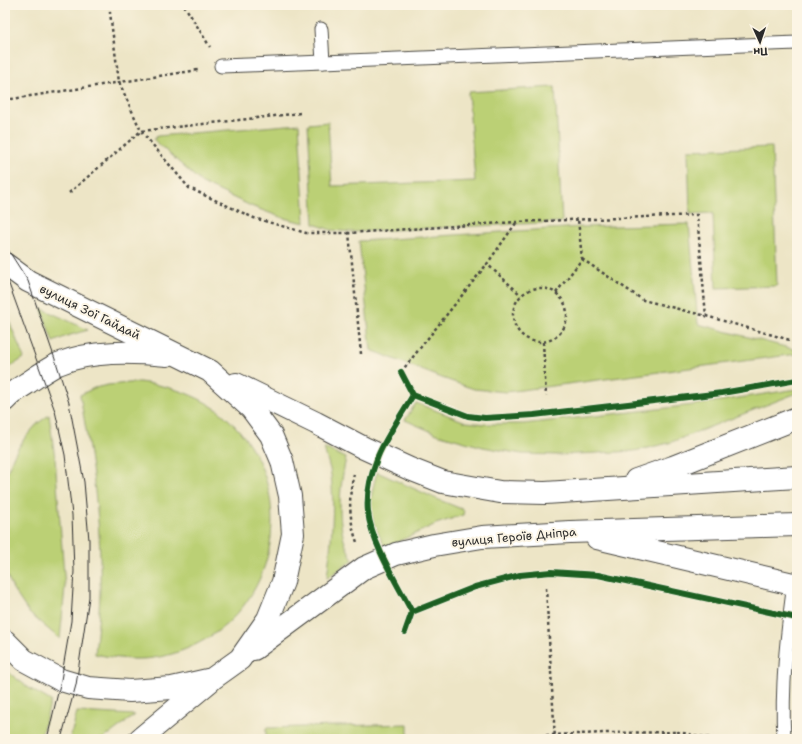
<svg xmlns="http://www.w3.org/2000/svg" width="802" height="744" font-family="'Shantell Sans',sans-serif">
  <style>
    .green { fill: #bbd074; stroke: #737e50 }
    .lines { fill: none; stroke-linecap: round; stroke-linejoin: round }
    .service-casing { stroke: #484742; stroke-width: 15 }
    .secondary-casing { stroke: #484742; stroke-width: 24 }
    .path { stroke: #484742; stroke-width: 2.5; stroke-dasharray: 3 3; stroke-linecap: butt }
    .service { stroke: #fff; stroke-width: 13 }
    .secondary { stroke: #fff; stroke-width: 22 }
    .tram { stroke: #2b2b2b; stroke-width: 1 }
    .cycleway-casing { stroke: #fcf5e5; stroke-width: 8 }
    .cycleway { stroke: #1b5e20; stroke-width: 6 }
    .labels { text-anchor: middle; stroke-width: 4; stroke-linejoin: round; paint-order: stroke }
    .street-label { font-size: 12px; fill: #2b2b2b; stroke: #fcf5e5 }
  </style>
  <rect width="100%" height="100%" fill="#fcf5e5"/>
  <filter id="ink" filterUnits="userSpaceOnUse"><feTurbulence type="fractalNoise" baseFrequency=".025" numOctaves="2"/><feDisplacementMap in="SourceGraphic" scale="8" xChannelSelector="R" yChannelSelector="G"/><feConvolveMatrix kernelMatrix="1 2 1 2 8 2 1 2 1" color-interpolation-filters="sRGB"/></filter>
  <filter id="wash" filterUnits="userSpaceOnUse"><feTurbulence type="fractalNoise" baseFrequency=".012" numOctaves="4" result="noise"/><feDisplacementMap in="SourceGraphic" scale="16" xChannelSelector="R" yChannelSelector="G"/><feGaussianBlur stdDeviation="0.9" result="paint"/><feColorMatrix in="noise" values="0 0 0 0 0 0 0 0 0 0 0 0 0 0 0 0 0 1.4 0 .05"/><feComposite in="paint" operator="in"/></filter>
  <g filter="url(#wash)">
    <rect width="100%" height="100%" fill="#ede5c6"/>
    <g class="green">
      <polygon points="555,87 562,222 352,232 331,230 314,224 308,124 328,122 332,186 475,181 468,92"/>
      <polygon points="299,124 305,223 283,218 251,206 202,183 154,140 157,136"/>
      <polygon points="772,147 777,286 716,288 713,213 690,214 688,150"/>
      <polygon points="689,224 698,324 797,350 797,354 506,392 474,389 442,378 371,350 359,241 581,227"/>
      <polygon points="41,308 88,330 67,336 53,342"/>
      <polygon points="5,311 24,358 5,370"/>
      <path d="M139 382C171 386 203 396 227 418 295 480 284 593 206 639 168 661 137 663 95 654 97 632 100 609 100 587 102 522 91 458 80 395L94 388 108 385Z"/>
      <polygon points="797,389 797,393 669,443 634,451 559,455 522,454 483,447 437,434 405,420 416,403 466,422 485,424 523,424 694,405"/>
      <polygon points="49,415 55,458 65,587 60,639 29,613 13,589 5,570 5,477 14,455 24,439 37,424"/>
      <path d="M324 448 346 458C340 486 337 512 344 540 346 547 350 554 353 560L327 578C331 544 335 509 331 475 330 466 326 457 324 448Z"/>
      <path d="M377 472 437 499 464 510 463 515 436 524 385 548C380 536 372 523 371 510 370 497 374 484 377 472Z"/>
      <polygon points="5,670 29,688 51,701 40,739 5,739"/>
      <polygon points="77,712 135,715 103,739 70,739"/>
      <polygon points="408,724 408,739 266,739 266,728"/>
    </g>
  </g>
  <g filter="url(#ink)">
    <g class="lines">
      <defs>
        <g id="service">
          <polyline points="321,29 323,62"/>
          <polyline points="221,66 797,43"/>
          <path d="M784 739C781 688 787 635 794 584"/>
        </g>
        <g id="secondary">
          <polyline points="5,264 28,281 210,371 251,408 271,435 282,461 290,496 293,534 283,582 268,619 240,659 212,679 172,688 130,691 88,688 61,680 24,660 5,641"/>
          <polyline points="236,384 316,423 364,448 410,469 443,482 500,492 545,493 797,477"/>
          <path d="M5 400C12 392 21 387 29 382 39 375 48 369 58 364 91 350 132 352 167 355"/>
          <polyline points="636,480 673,467 797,418"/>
          <polyline points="597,538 797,585"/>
          <polyline points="254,649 364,568 396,554 434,545 482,537 570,532 797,525"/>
          <polyline points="140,739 210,681"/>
        </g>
      </defs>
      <use href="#service" class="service-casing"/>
      <use href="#secondary" class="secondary-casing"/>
      <g class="path">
        <polyline points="109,5 119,82 141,131 189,188 254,218 306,233 349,233"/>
        <polyline points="184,5 210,47"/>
        <polyline points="5,100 198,70"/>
        <polyline points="69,193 141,131 301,113"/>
        <polyline points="516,223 487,264 521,295"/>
        <polyline points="582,259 643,300 706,316 797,342"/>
        <circle cx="540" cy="315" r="27"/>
        <polyline points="556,293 582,259 578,219"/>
        <polyline points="543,342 546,396"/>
        <polyline points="361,354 349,233 516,222 697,215 706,316"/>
        <polyline points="401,372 487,264"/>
        <path d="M354 474C348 495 349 521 357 542"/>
        <polyline points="546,588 555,739"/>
        <polyline points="438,739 606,733 678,732"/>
        <polyline points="679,739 678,732 714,739"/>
      </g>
      <use href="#service" class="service"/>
      <use href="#secondary" class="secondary"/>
      <g class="tram">
        <polyline points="5,245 28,281 57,365 69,403 84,482 89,540 89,597 76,685 61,739"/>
        <polyline points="5,273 55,411 65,455 72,515 74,571 71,621 61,680 47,739"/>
      </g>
      <defs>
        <g id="cycleway">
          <polyline points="401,372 413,395 468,416 485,418 534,415 722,393 797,380"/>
          <path d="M412 612C398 585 371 542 368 512 366 493 371 474 378 456 386 437 402 414 413 395"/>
          <polyline points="405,632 412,612 475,587 520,575 551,572 598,575 797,618"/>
        </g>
      </defs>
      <use href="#cycleway" class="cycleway-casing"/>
      <use href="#cycleway" class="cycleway"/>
    </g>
  </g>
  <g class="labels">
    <g class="street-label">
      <text transform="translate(90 312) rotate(26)" y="4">вулиця Зої Гайдай</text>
      <text transform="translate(514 537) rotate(-5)" y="4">вулиця Героїв Дніпра</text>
    </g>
  </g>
  <rect width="802" height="744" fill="none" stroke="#fcf5e5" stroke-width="20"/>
  <g transform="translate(760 42) rotate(177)" stroke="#fcf5e5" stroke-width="3" paint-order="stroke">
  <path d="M0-3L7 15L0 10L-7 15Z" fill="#2b2b2b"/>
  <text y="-6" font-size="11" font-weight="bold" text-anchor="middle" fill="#2b2b2b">Пн</text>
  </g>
</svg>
